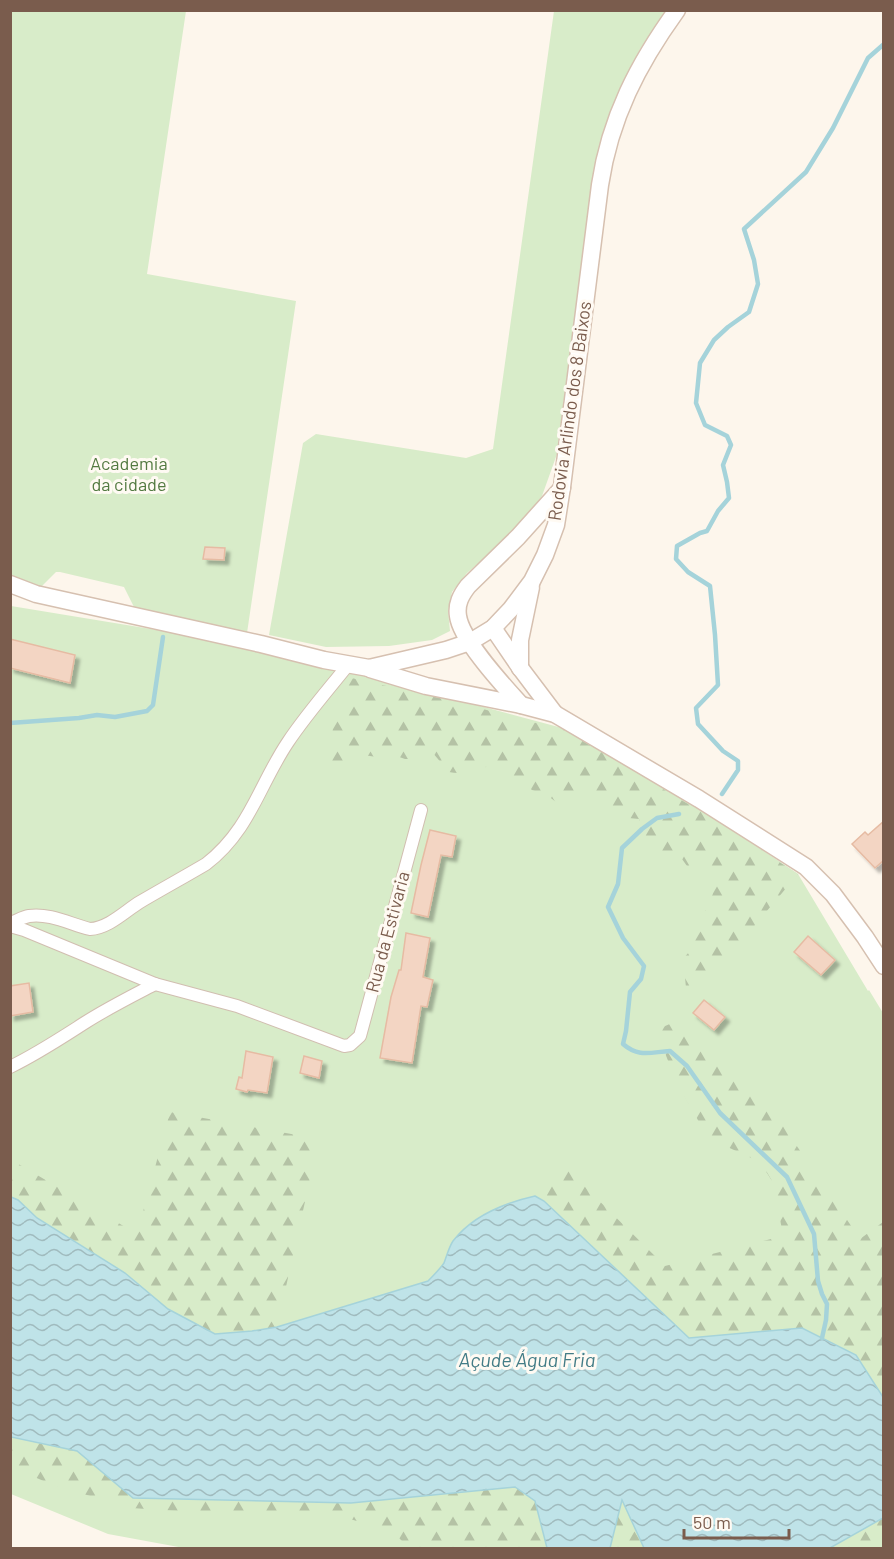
<svg xmlns="http://www.w3.org/2000/svg" width="894" height="1559" font-family="Barlow,sans-serif">
  <style>
    .green { fill: #d8ecc9 }
    .forest { fill: url(#forest-firs) }
    .water { fill: url(#water-waves); stroke: #a5d3da; stroke-width: 1.5 }
    .lines { fill: none; stroke-linecap: round; stroke-linejoin: round }
    .stream { stroke: #a5d3da; stroke-width: 4.5 }
    .building { fill: #f3d5c3; stroke: #e6bba3; stroke-width: 1.5; filter: url(#shadow) }
    .street-casing { stroke: #d1beb0; stroke-width: 14 }
    .secondary-casing { stroke: #d6c0b0; stroke-width: 19 }
    .street { stroke: #fff; stroke-width: 12 }
    .secondary { stroke: #fff; stroke-width: 16 }
    .labels { text-anchor: middle; stroke-width: 6; stroke-linejoin: round; paint-order: stroke }
    .street-label { font-size: 18px; fill: #7a5c4d; stroke: #fffaf3 }
    .park-label { font-size: 18px; fill: #537a41; stroke: #fffaf3 }
    .water-label { font-size: 20px; font-style: italic; fill: #437c86; stroke: #fffaf3 }
  </style>
  <defs>
    <pattern id="forest-firs" width="22" height="20" patternUnits="userSpaceOnUse" patternTransform="scale(1.5)"><rect width="22" height="20" fill="#d8ecc9"/><path d="M5 1l3.5 6h-7zM16 11l3.5 6h-7z" fill="#b4c2a5"/></pattern>
    <pattern id="water-waves" width="16" height="10" patternUnits="userSpaceOnUse" patternTransform="scale(1.5)"><rect width="16" height="10" fill="#bfe3e8"/><path d="M0 5q4-4 8 0t8 0" fill="none" stroke="#a0bbbe"/></pattern>
    <filter id="shadow"><feDropShadow dx="4.5" dy="4.5" stdDeviation="1.5" flood-color="#0004"/></filter>
  </defs>
  <rect width="100%" height="100%" fill="#fdf6ec"/>
  <g class="green">
    <polygon points="12,11 186,11 147,274 296,301 247,633 135,609 124,587 60,572 56,572 39,589 11,579"/>
    <polygon points="554,11 668,11 640,49 603,134 574,322 557,454 542,496 521,526 467,573 452,592 448,611 450,631 432,640 389,646 326,647 269,635 303,443 316,434 466,458 493,449"/>
    <polygon points="11,606 261,647 566,729 681,795 798,874 868,991 869,990 883,1013 883,1548 184,1548 108,1534 11,1494"/>
  </g>
  <g class="forest">
    <path d="M347 677 453 701 566 731 698 810 798 874 697 994 686 988 685 977 692 969 683 966 681 961 690 951 692 941 712 896 715 886 708 883 705 867 693 870 687 866 682 859 670 860 666 856 653 857 650 854 639 819 619 817 600 793 591 789 579 793 566 801 556 802 547 795 532 790 524 783 488 766C476 771 462 775 449 772L432 752 415 759H405L388 753 377 757 356 754 337 774 331 775 323 764 333 737 332 725 342 709 348 694 337 690Z"/>
    <polygon points="672,1023 741,1080 752,1080 860,1239 883,1222 883,1397 856,1355 802,1328 689,1338 544,1201 561,1163 665,1266 783,1236 774,1184 760,1162 708,1138 676,1081 656,1030"/>
    <polygon points="170,1112 319,1139 277,1327 252,1331 215,1334 168,1309 125,1273 37,1218 19,1200 11,1197 10,1159 137,1234"/>
    <polygon points="10,1437 77,1451 133,1498 351,1503 515,1487 535,1501 547,1548 409,1548 393,1532 327,1512 227,1514 131,1508 53,1485 11,1467"/>
    <polygon points="622,1500 644,1548 610,1548"/>
    <polygon points="883,1518 883,1548 830,1548"/>
  </g>
  <path class="water" d="M535 1196 544 1201 689 1338 802 1328 856 1355 883 1397V1518L830 1548H644L622 1500 610 1548H547L535 1501 515 1487 351 1503 133 1498 77 1451 11 1437V1197L18 1200 37 1218 125 1273 168 1309 215 1334 252 1331 277 1327 428 1281C434 1275 440 1269 444 1263 447 1255 449 1247 453 1241 473 1215 504 1203 535 1196Z"/>
  <g class="lines">
    <g class="stream">
      <polyline points="10,723 79,718 97,715 115,717 147,711 153,705 163,637"/>
      <polyline points="722,794 738,770 738,761 723,751 698,724 696,708 718,685 715,635 710,586 688,572 676,559 677,546 700,533 707,531 718,511 729,498 727,482 723,465 731,445 727,436 705,425 696,403 700,363 714,340 728,327 749,312 758,284 754,260 744,229 806,172 833,128 868,58 884,44"/>
      <path d="M679 814 657 818 642 829 622 848 618 884 608 907 623 938 644 966 641 979 630 992 626 1031 623 1044C639 1058 651 1052 670 1051L687 1066 720 1113 787 1177 814 1234 818 1281 822 1294 827 1304 826 1320 822 1338"/>
    </g>
  </g>
  <g class="building">
    <polygon points="205,547 225,548 224,560 203,559"/>
    <polygon points="10,639 75,655 70,683 10,668"/>
    <polygon points="884,821 884,860 875,868 852,844 865,832 868,835"/>
    <polygon points="430,830 456,836 452,857 441,855 428,917 411,913 421,865"/>
    <polygon points="406,933 430,938 423,977 433,980 427,1007 421,1006 412,1063 380,1058 391,997 399,970 401,970"/>
    <polygon points="808,936 835,960 821,975 794,952"/>
    <polygon points="29,983 33,1012 10,1016 10,986"/>
    <polygon points="704,1000 725,1017 714,1030 693,1013"/>
    <polygon points="246,1051 273,1057 267,1093 248,1090 247,1092 236,1089 239,1077 242,1078"/>
    <polygon points="304,1056 322,1061 319,1078 300,1073"/>
  </g>
  <g class="lines">
    <defs>
      <g id="street">
        <path d="M10 923C16 921 23 917 29 916 50 913 70 924 90 929 109 928 125 911 140 902 162 889 184 877 206 864 250 830 259 785 288 742 306 715 328 690 348 665"/>
        <polyline points="10,926 24,930 155,984 237,1006 344,1046 350,1045 360,1036 421,810"/>
        <path d="M10 1067C37 1054 61 1038 86 1022 108 1008 132 996 155 984"/>
      </g>
      <g id="secondary">
        <path d="M10 584 36 594 261 644 324 660 369 668 446 650 470 642 493 628 511 609 532 581 545 555 556 525 562 487 600 185C610 118 638 64 677 10"/>
        <polyline points="493,628 521,669 555,714"/>
        <polyline points="520,668 520,640 531,587"/>
        <polyline points="370,669 426,686 521,705 555,714 699,799 806,867 833,894 865,937 884,966"/>
        <path d="M521 705C504 686 461 640 458 616 456 604 461 595 468 586L518 537 562 488"/>
      </g>
    </defs>
    <use href="#street" class="street-casing"/>
    <use href="#secondary" class="secondary-casing"/>
    <use href="#street" class="street"/>
    <use href="#secondary" class="secondary"/>
  </g>
  <g class="labels">
    <g class="street-label">
      <text transform="translate(570 411) rotate(-82)" y="6">Rodovia Arlindo dos 8 Baixos</text>
      <text transform="translate(388 932) rotate(-75)" y="6">Rua da Estivaria</text>
    </g>
    <g class="park-label">
      <text x="129" y="470">Academia<tspan x="129" dy="21">da cidade</tspan></text>
    </g>
    <g class="water-label">
      <text x="527" y="1367">Açude Água Fria</text>
    </g>
  </g>
  <rect width="894" height="1559" fill="none" stroke="#7a5c4d" stroke-width="24"/>
  <path d="M684 1529v9h105v-9" fill="none" stroke="#7a5c4d" stroke-width="3"/>
  <text x="693" y="1529" font-size="18" fill="#7a5c4d" stroke="#fffaf3" stroke-width="4.5" paint-order="stroke">50 m</text>
</svg>
